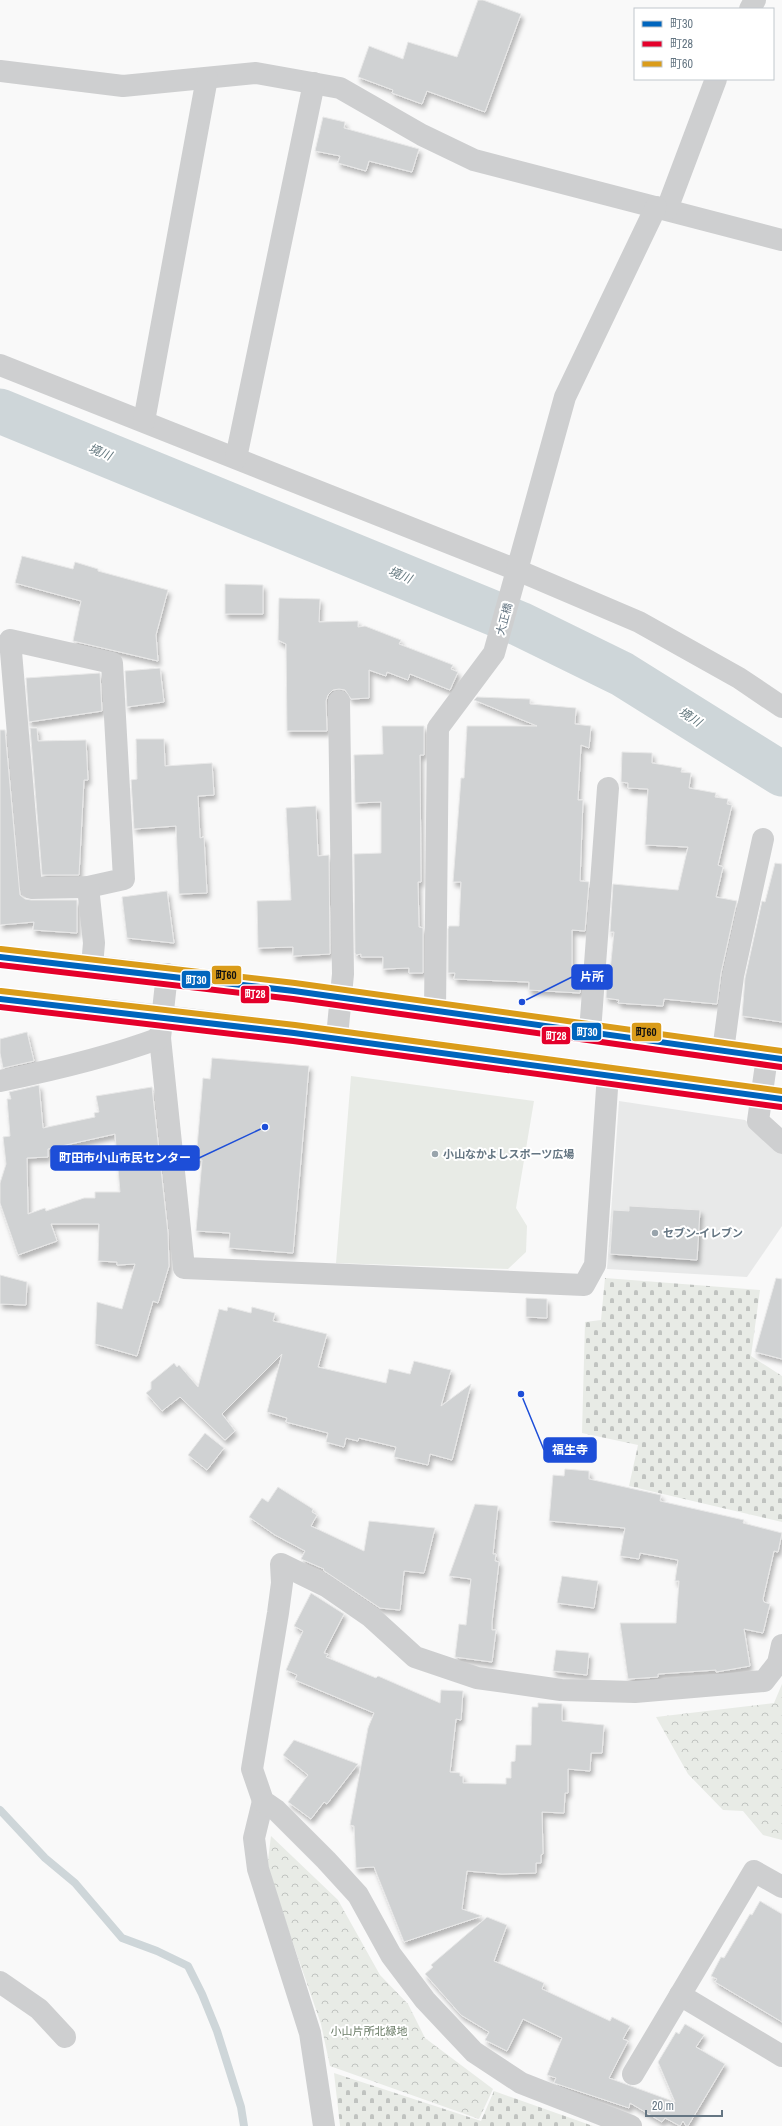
<svg xmlns="http://www.w3.org/2000/svg" width="782" height="2126" font-family="'Archivo Narrow','Noto Sans JP',sans-serif">
  <style>
    .built { fill: #e8e9e9 }
    .forest { fill: url(#forest-crowns) }
    .cemetery { fill: url(#cemetery-stones) }
    .green { fill: #e8ebe6 }
    .lines { fill: none; stroke-linecap: round; stroke-linejoin: round }
    .stream { stroke: #ced6d9; stroke-width: 8 }
    .river { stroke: #ced6d9; stroke-width: 45 }
    .building { fill: #d0d2d3; stroke: #e8e8e8; fill-rule: evenodd; filter: url(#shadow) }
    .primary-casing { stroke: #d5d6d7; stroke-width: 23 }
    .street { stroke: #cecfd0; stroke-width: 22 }
    .primary { stroke: #e1e2e2; stroke-width: 22 }
    .bus-1-casing { stroke: #fff; stroke-width: 9 }
    .bus-2-casing { stroke: #fff; stroke-width: 9 }
    .bus-3-casing { stroke: #fff; stroke-width: 9 }
    .bus-1 { stroke: #0065bd; stroke-width: 6 }
    .bus-2 { stroke: #e4002b; stroke-width: 6 }
    .bus-3 { stroke: #da9c1a; stroke-width: 6 }
    .poi-dot { fill: #99a4ac; stroke: #fff; stroke-width: 1.5 }
    .labels { text-anchor: middle; stroke-width: 4; stroke-linejoin: round; paint-order: stroke }
    .street-label { font-size: 11px; fill: #657683; stroke: #fff }
    .poi-label { font-size: 11px; font-weight: bold; fill: #657683; stroke: #fff; text-anchor: start }
    .park-label { font-size: 11px; fill: #687a64; stroke: #fff }
    .water-label { font-size: 12px; font-style: italic; fill: #60757c; stroke: #fff }
    .leader { fill: none; stroke: #1d4ed8; stroke-width: 1.5 }
    .callout-dot { fill: #1d4ed8; stroke: #fff; stroke-width: 1.5 }
    .callout { fill: #1d4ed8; stroke: #1d4ed8; stroke-width: 1.5 }
    .callout-label { font-size: 12px; text-anchor: middle; font-weight: bold; fill: #fff }
    .line-badge { stroke: #fff; stroke-width: 1.5 }
    .badge-label { font-size: 11px; text-anchor: middle; font-weight: bold; fill: #fff }
    .pale-badge-label { font-size: 11px; text-anchor: middle; font-weight: bold; fill: #111 }
  </style>
  <defs>
    <pattern id="forest-crowns" width="20" height="18" patternUnits="userSpaceOnUse"><rect width="20" height="18" fill="#e8ebe6"/><path d="M2 6a3 3 0 1 1 6 0M12 15a3 3 0 1 1 6 0" fill="none" stroke="#c0c3c0"/></pattern>
    <pattern id="cemetery-stones" width="16" height="16" patternUnits="userSpaceOnUse"><rect width="16" height="16" fill="#e8ebe6"/><path d="M2 7V4a2 2 0 0 1 4 0v3zM10 15v-3a2 2 0 0 1 4 0v3z" fill="#c0c3c0"/></pattern>
    <filter id="shadow"><feDropShadow dx="2.5" dy="4.5" stdDeviation="2" flood-color="#0004"/></filter>
  </defs>
  <rect width="100%" height="100%" fill="#f9f9f9"/>
  <polygon class="built" points="619,1101 745,1120 782,1153 782,1226 747,1277 607,1269"/>
  <g class="forest">
    <polygon points="782,1684 782,1840 763,1835 743,1811 723,1810 688,1774 656,1717 774,1703"/>
    <polygon points="271,1836 338,1900 380,1975 408,2004 425,2038 493,2089 479,2119 330,2066 321,2024 267,1868"/>
  </g>
  <g class="cemetery">
    <polygon points="605,1278 760,1290 751,1356 782,1376 782,1522 629,1486 638,1445 582,1433 585,1322 601,1320"/>
    <polygon points="334,2073 481,2121 494,2091 593,2126 340,2126"/>
  </g>
  <polygon class="green" points="351,1076 534,1101 516,1208 527,1226 526,1252 508,1269 336,1263"/>
  <g class="lines">
    <polyline class="stream" points="0,1810 45,1858 75,1883 122,1938 157,1951 188,1966 202,1994 217,2031 241,2107 244,2126"/>
    <polyline class="river" points="0,411 520,624 622,674 782,774"/>
  </g>
  <g class="building">
    <polygon points="478,0 483,0 521,14 485,112 427,91 422,104 392,93 393,90 358,77 369,46 403,59 408,42 457,57"/>
    <polygon points="323,117 345,122 344,128 419,149 412,172 369,161 366,171 338,163 340,156 315,151"/>
    <polygon points="22,556 73,569 75,562 98,569 98,571 168,590 156,635 158,661 73,641 81,601 15,583"/>
    <polygon points="225,584 263,585 263,614 225,614"/>
    <polygon points="279,598 320,599 319,622 358,621 358,627 365,626 401,640 399,644 453,665 451,669 458,672 450,690 410,674 408,680 387,672 386,676 369,670 369,698 351,699 345,690 339,689 333,690 328,695 326,701 327,731 287,731 286,644 278,640"/>
    <polygon points="160,668 164,702 127,707 125,671"/>
    <polygon points="100,673 102,711 29,722 26,678"/>
    <polygon points="477,697 530,699 530,704 576,708 575,724 591,726 589,748 581,745 578,800 583,800 580,881 589,882 585,931 572,930 572,969 582,970 580,993 529,990 529,982 454,979 455,973 448,973 448,929 449,926 459,926 461,882 453,882 461,778 464,778 467,726 537,726 474,700"/>
    <polygon points="382,726 424,726 424,755 420,755 421,882 418,882 419,927 423,928 423,973 409,973 409,968 383,969 383,957 361,957 361,954 356,955 355,953 354,854 381,853 381,802 355,803 354,755 383,754"/>
    <polygon points="30,728 37,728 38,741 86,740 88,780 84,780 79,875 42,875"/>
    <polygon points="0,730 5,730 20,895 25,899 31,900 77,900 77,933 33,930 34,922 0,925"/>
    <polygon points="136,739 164,739 165,766 212,763 214,795 198,796 200,838 204,837 207,893 179,894 176,826 134,829 131,780 137,779"/>
    <polygon points="622,752 652,753 652,763 682,768 681,772 691,773 689,788 716,793 715,797 728,799 727,804 732,805 718,865 723,867 716,897 737,901 721,973 717,1004 664,999 663,1006 618,1003 619,1000 606,998 607,971 610,971 614,932 610,932 613,884 678,890 688,847 645,845 648,789 628,788 628,783 621,782"/>
    <polygon points="316,806 318,856 329,855 330,954 293,956 293,947 258,948 257,901 291,900 286,808"/>
    <polygon points="775,863 782,864 782,1022 742,1016 745,978 762,901 765,902"/>
    <polygon points="167,891 174,943 127,938 122,897"/>
    <polygon points="27,1032 34,1061 3,1068 0,1053 0,1039"/>
    <polygon points="212,1058 309,1066 293,1253 229,1248 230,1233 196,1231 202,1160 196,1159 203,1078 210,1079"/>
    <path d="M39 1085 43 1128 95 1117 94 1113 99 1112 96 1096 152 1087 168 1233 169 1266 158 1303 153 1301 137 1356 95 1344 97 1302 122 1309 135 1264 117 1265V1262L98 1261 99 1224H51L57 1241 18 1255 0 1203V1183L6 1164 3 1137 10 1136 7 1099H11L9 1092ZM115 1134 120 1192H95V1198H84L46 1211 45 1208 28 1214 27 1158 48 1157V1149Z"/>
    <polygon points="629,1206 700,1210 697,1260 610,1254 613,1210 629,1211"/>
    <polygon points="0,1275 27,1282 26,1305 0,1304"/>
    <polygon points="776,1278 782,1279 782,1359 755,1352"/>
    <polygon points="526,1298 547,1299 547,1318 526,1317"/>
    <polygon points="228,1307 251,1313 252,1307 275,1313 273,1321 327,1334 318,1367 386,1383 389,1369 410,1374 414,1361 451,1370 441,1406 471,1384 452,1460 430,1454 428,1465 394,1457 396,1447 359,1438 358,1441 346,1438 344,1447 326,1442 328,1433 286,1422 287,1418 267,1412 282,1354 222,1414 235,1431 225,1440 180,1397 162,1411 146,1393 151,1389 151,1382 174,1363 177,1367 179,1365 198,1387 219,1309 227,1311"/>
    <polygon points="205,1433 224,1448 207,1470 188,1455"/>
    <polygon points="565,1469 589,1471 589,1479 661,1495 660,1501 744,1520 743,1523 782,1533 778,1552 774,1551 763,1599 764,1602 770,1604 763,1633 744,1629 750,1666 716,1672 716,1670 658,1674 658,1677 628,1679 620,1623 676,1623 679,1581 675,1581 678,1560 640,1553 639,1559 620,1556 625,1528 549,1521 553,1475 564,1476"/>
    <polygon points="278,1487 313,1509 312,1512 317,1515 311,1526 364,1551 369,1521 435,1528 424,1573 404,1571 400,1610 380,1608 323,1570 324,1569 301,1559 305,1551 275,1535 249,1517 262,1498 268,1502"/>
    <polygon points="475,1504 498,1506 493,1554 496,1554 495,1561 499,1562 492,1622 492,1630 496,1630 492,1662 455,1657 459,1624 466,1625 471,1579 449,1576"/>
    <polygon points="562,1576 598,1581 594,1608 557,1603"/>
    <polygon points="311,1593 344,1614 324,1653 328,1654 326,1657 376,1678 378,1676 440,1703 441,1690 463,1691 461,1720 456,1719 450,1772 460,1773 460,1776 463,1776 463,1783 506,1784 506,1778 511,1778 511,1762 515,1761 516,1745 531,1745 532,1707 538,1707 538,1703 562,1704 562,1721 604,1725 602,1753 591,1753 590,1771 568,1769 568,1793 565,1793 564,1813 542,1812 543,1854 541,1855 541,1863 536,1863 536,1873 502,1874 467,1871 462,1909 482,1916 404,1942 374,1867 356,1868 354,1826 350,1825 368,1728 374,1713 295,1680 297,1675 286,1670 303,1631 294,1626"/>
    <polygon points="556,1650 589,1653 587,1675 553,1671"/>
    <polygon points="294,1740 358,1764 327,1804 324,1802 311,1819 288,1802 308,1775 283,1755"/>
    <polygon points="760,1901 782,1914 782,2022 715,1982 717,1979 711,1976 721,1957 724,1958 750,1914 752,1915"/>
    <polygon points="487,1917 507,1925 494,1961 544,1983 542,1989 610,2021 612,2017 630,2026 623,2039 628,2041 609,2078 675,2102 658,2062 676,2032 679,2034 685,2024 704,2035 696,2047 725,2064 688,2126 686,2126 683,2121 680,2126 665,2118 662,2122 630,2103 629,2108 554,2083 556,2078 547,2075 562,2038 523,2019 507,2051 485,2040 489,2032 461,2015 425,1974 433,1967 431,1965"/>
  </g>
  <g class="lines">
    <defs>
      <g id="primary">
        <path d="M0 957C262 983 522 1023 782 1059"/>
        <path d="M0 999C262 1025 522 1063 782 1099"/>
      </g>
    </defs>
    <use href="#primary" class="primary-casing"/>
    <g class="street">
      <polyline points="750,9 755,0"/>
      <polyline points="0,71 123,86 256,73 340,88 422,135 474,160 782,240"/>
      <polyline points="667,209 716,79"/>
      <polyline points="0,365 517,570 639,622 739,678 782,707"/>
      <polyline points="144,421 207,78"/>
      <polyline points="236,458 314,83"/>
      <polygon points="10,640 112,663 124,879 88,887 31,888"/>
      <polyline points="88,887 94,943 92,966"/>
      <polyline points="167,974 160,1038 184,1268 584,1285 595,1265 608,1074"/>
      <polyline points="435,1010 438,728 494,653 565,397 656,207"/>
      <polyline points="590,1032 608,788"/>
      <polyline points="337,1037 343,974 339,701"/>
      <polyline points="723,1051 733,976 763,839"/>
      <polyline points="767,1057 758,1121 782,1143"/>
      <path d="M0 1081C54 1070 109 1057 160 1038"/>
      <polyline points="263,1801 254,1838 258,1869 310,2033 324,2126"/>
      <polyline points="0,1982 39,2009 65,2037"/>
      <polyline points="680,1995 782,2056"/>
      <polyline points="633,2074 754,1871 782,1887"/>
      <polyline points="631,2126 521,2083 474,2052 425,2000 391,1955 358,1895 326,1860 276,1810 263,1801 252,1769 278,1613 282,1583 281,1564 326,1586 371,1617 415,1657 477,1678 561,1690 635,1692 764,1681 778,1663 782,1645"/>
    </g>
    <use href="#primary" class="primary"/>
    <defs>
      <g id="bus-1">
        <polyline points="0,957 294,991 782,1059"/>
        <polyline points="0,999 294,1033 782,1099"/>
      </g>
      <g id="bus-2">
        <polyline points="0,965 293,999 781,1067"/>
        <polyline points="0,1007 293,1041 781,1107"/>
      </g>
      <g id="bus-3">
        <polyline points="1,949 295,983 782,1051"/>
        <polyline points="1,991 295,1025 782,1091"/>
      </g>
    </defs>
    <use href="#bus-1" class="bus-1-casing"/>
    <use href="#bus-2" class="bus-2-casing"/>
    <use href="#bus-3" class="bus-3-casing"/>
    <use href="#bus-1" class="bus-1"/>
    <use href="#bus-2" class="bus-2"/>
    <use href="#bus-3" class="bus-3"/>
  </g>
  <g class="poi-dot">
    <circle cx="435" cy="1154" r="4"/>
    <circle cx="655" cy="1233" r="4"/>
  </g>
  <g class="labels">
    <g class="street-label">
      <text transform="translate(504 619) rotate(-75)" y="4">大正橋</text>
    </g>
    <g class="poi-label">
      <text x="443" y="1158">小山なかよしスポーツ広場</text>
      <text x="663" y="1237">セブン-イレブン</text>
    </g>
    <g class="park-label">
      <text x="369" y="2035">小山片所北緑地</text>
    </g>
    <g class="water-label">
      <text transform="translate(100 452) rotate(22)" y="4">境川</text>
      <text transform="translate(400 575) rotate(22)" y="4">境川</text>
      <text transform="translate(690 717) rotate(32)" y="4">境川</text>
    </g>
  </g>
  <path class="leader" d="M522 1002L572 977M265 1127L199 1158M521 1394L544 1450"/>
  <g class="callout-dot">
    <circle cx="522" cy="1002" r="4"/>
    <circle cx="265" cy="1127" r="4"/>
    <circle cx="521" cy="1394" r="4"/>
  </g>
  <g class="callout">
    <rect x="572" y="965" width="40" height="24" rx="4"/>
    <rect x="51" y="1146" width="148" height="24" rx="4"/>
    <rect x="544" y="1438" width="52" height="24" rx="4"/>
  </g>
  <g class="callout-label">
    <text x="592" y="981">片所</text>
    <text x="125" y="1162">町田市小山市民センター</text>
    <text x="570" y="1454">福生寺</text>
  </g>
  <g class="line-badge">
    <rect x="211" y="965" width="31" height="20" rx="4" fill="#da9c1a"/>
    <rect x="181" y="970" width="30" height="19" rx="4" fill="#0065bd"/>
    <rect x="240" y="985" width="30" height="19" rx="4" fill="#e4002b"/>
    <rect x="571" y="1022" width="31" height="19" rx="4" fill="#0065bd"/>
    <rect x="631" y="1022" width="31" height="20" rx="4" fill="#da9c1a"/>
    <rect x="541" y="1026" width="30" height="19" rx="4" fill="#e4002b"/>
  </g>
  <g class="badge-label">
    <text x="196" y="984">町30</text>
    <text x="255" y="998">町28</text>
    <text x="587" y="1036">町30</text>
    <text x="556" y="1040">町28</text>
  </g>
  <g class="pale-badge-label">
    <text x="226" y="979">町60</text>
    <text x="646" y="1036">町60</text>
  </g>
  <rect x="634" y="8" width="140" height="72" fill="#ffffff" stroke="#c1c8cd"/>
  <rect x="642" y="21" width="20" height="6" fill="#0065bd" stroke="#c1c8cd"/>
  <text x="670" y="28" font-size="12" fill="#657683">町30</text>
  <rect x="642" y="41" width="20" height="6" fill="#e4002b" stroke="#c1c8cd"/>
  <text x="670" y="48" font-size="12" fill="#657683">町28</text>
  <rect x="642" y="61" width="20" height="6" fill="#da9c1a" stroke="#c1c8cd"/>
  <text x="670" y="68" font-size="12" fill="#657683">町60</text>
  <path d="M646 2110v6h76v-6" fill="none" stroke="#657683" stroke-width="2"/>
  <text x="652" y="2110" font-size="12" fill="#657683" stroke="#ffffff" stroke-width="3" paint-order="stroke">20 m</text>
</svg>
